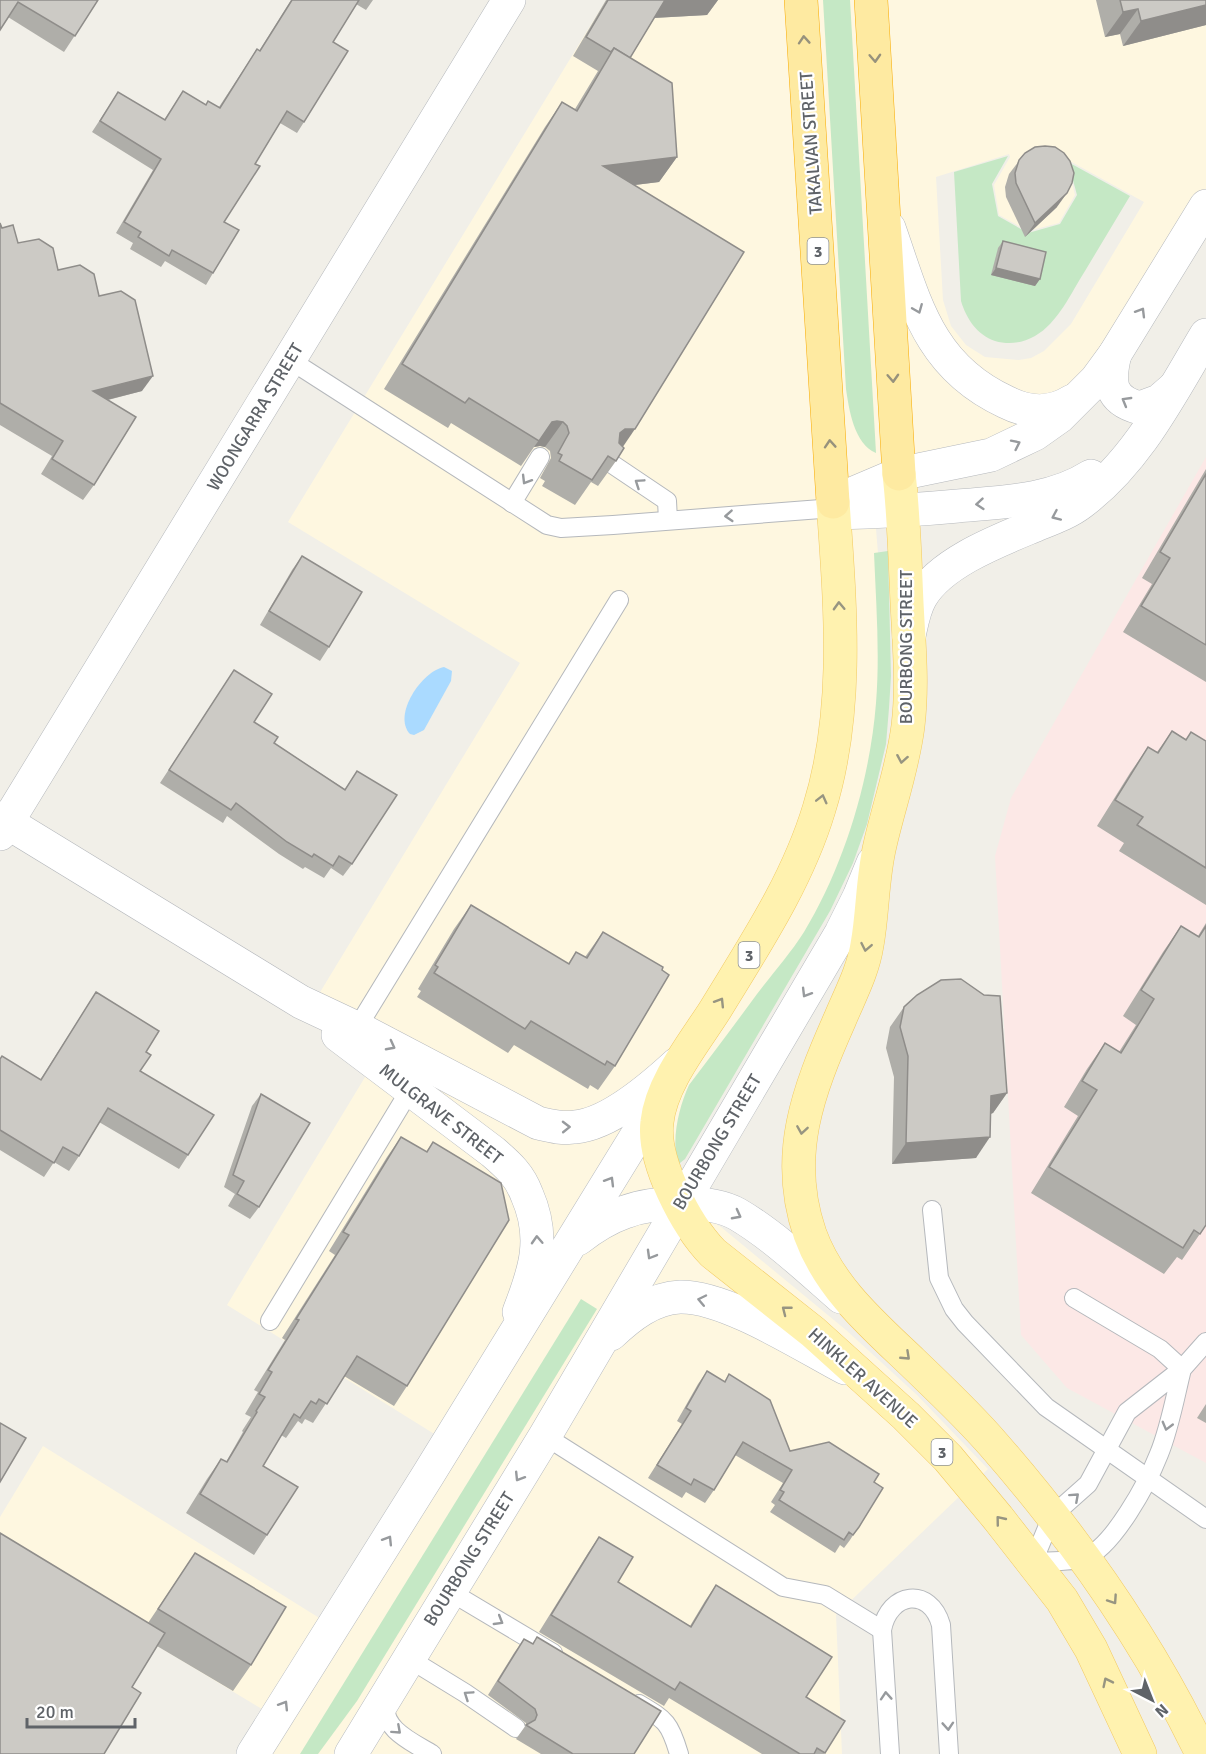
<svg xmlns="http://www.w3.org/2000/svg" width="1206" height="1754" font-family="Signika,sans-serif">
  <style>
    .commercial { fill: #fef7e0; fill-rule: evenodd }
    .medical { fill: #fce8e6 }
    .green { fill: #c5e8c5 }
    .water { fill: #aadaff }
    .lines { fill: none; stroke-linecap: round; stroke-linejoin: round }
    .service-casing { stroke: #b5b8bc; stroke-width: 20 }
    .minor-casing { stroke: #b5b8bc; stroke-width: 34 }
    .tertiary-casing { stroke: #b5b8bc; stroke-width: 34 }
    .secondary-casing { stroke: #b6babf; stroke-width: 34 }
    .primary-casing { stroke: #f2c960; stroke-width: 34 }
    .trunk-casing { stroke: #f9ab00; stroke-width: 34 }
    .service { stroke: #fff; stroke-width: 18 }
    .minor { stroke: #fff; stroke-width: 33 }
    .tertiary { stroke: #fff; stroke-width: 33 }
    .secondary { stroke: #fff; stroke-width: 33 }
    .primary { stroke: #fff2af; stroke-width: 33 }
    .trunk { stroke: #feeaa1; stroke-width: 33 }
    .wall { fill: #afaea9 }
    .shaded-wall { fill: #8f8d8a }
    .building { fill: #cccac5; stroke: #8f8d8a; stroke-width: 1.5 }
    .oneway { stroke: #97927c }
    .oneway2 { stroke: #979a9d }
    .oneway3 { stroke: #979581 }
    .labels { text-anchor: middle; stroke-width: 4.5; stroke-linejoin: round; paint-order: stroke }
    .shield { fill: #fff; stroke: #8f9295; stroke-width: 1.5 }
    .shield-label { font-size: 16px; font-weight: bold; fill: #5f6368 }
    .street-label { font-size: 18px; fill: #5f6368; stroke: #fff }
  </style>
  <rect width="100%" height="100%" fill="#f1efe8"/>
  <path class="commercial" d="M606 0H1206V199L1113 352 1035 430 871 468 882 602V714L854 840 802 944 650 1184 721 1227 846 1330 917 1395 988 1469 836 1615 842 1754H259L280 1720 0 1551V1517L43 1446 337 1629 452 1445 227 1305 379 1054 308 1012 520 663 288 522ZM1009 154 1010 157 994 185 999 215 1028 231 1059 223 1075 195 1067 162 1068 160 1144 202 1071 324 1044 351 1031 358 1019 360 985 357 966 345 951 326 943 300 936 177Z"/>
  <polygon class="medical" points="1206,457 1206,1463 1067,1388 1021,1335 995,856 1011,798"/>
  <g class="green">
    <path d="M823 0H850L876 453C854 444 849 409 846 389Z"/>
    <path d="M1008 156 992 184 998 216 1028 233 1060 224 1077 195 1068 162 1130 196C1115 221 1100 246 1085 271 1071 293 1058 323 1035 336 1023 343 1009 345 995 341 977 335 966 318 961 301L954 172Z"/>
    <path d="M888 551 891 676 889 708 886 744 867 824 853 863 830 911 685 1159 680 1163 678 1162C671 1139 679 1107 689 1085 712 1055 735 1024 757 994 773 973 790 954 804 932 844 866 870 780 876 703 880 653 876 603 874 553Z"/>
    <polygon points="581,1299 597,1309 357,1701 318,1754 300,1754"/>
  </g>
  <path class="water" d="M444 667 452 671 451 681 424 730 414 735 410 734C392 715 422 671 444 667Z"/>
  <g class="lines">
    <defs>
      <g id="service">
        <polyline points="290,360 547,525 561,528 613,525 834,508"/>
        <polyline points="612,464 667,501 668,520"/>
        <polyline points="512,503 540,457"/>
        <polyline points="357,1028 619,600"/>
        <polyline points="932,1210 939,1278 954,1309 965,1323 1046,1407 1206,1519"/>
        <polyline points="1074,1298 1160,1349 1182,1369"/>
        <polyline points="270,1321 410,1090"/>
        <path d="M1182 1369C1175 1397 1170 1427 1159 1454 1148 1482 1113 1548 1084 1558 1072 1562 1047 1561 1033 1562L1052 1516 1088 1484 1127 1412 1182 1369 1206 1342"/>
        <polyline points="545,1436 783,1587 825,1595 882,1630"/>
        <polyline points="449,1591 553,1653"/>
        <polyline points="408,1658 465,1693 516,1728"/>
        <path d="M386 1700C379 1728 412 1742 432 1754"/>
        <path d="M639 1704C666 1720 670 1723 679 1754"/>
        <path d="M890 1754 882 1630C889 1592 930 1586 941 1625L949 1754"/>
      </g>
      <g id="minor">
        <path d="M0 818 301 1002 367 1033 538 1123C551 1126 562 1129 575 1127 610 1124 652 1087 677 1064"/>
        <polyline points="0,834 509,0"/>
        <path d="M338 1035 493 1152C500 1158 507 1164 513 1171 519 1178 524 1187 527 1195 546 1238 535 1271 519 1312"/>
      </g>
      <g id="tertiary">
        <path d="M889 228C915 302 928 366 1006 402 1028 413 1050 415 1072 401"/>
        <path d="M1115 354C1108 382 1109 400 1140 408L1159 401 1174 388"/>
        <polyline points="833,502 899,474 991,455 1035,434 1059,417 1096,380 1115,354 1206,206"/>
        <path d="M834 513C876 512 916 510 958 506 1003 502 1052 501 1091 476"/>
        <path d="M909 636C912 622 914 609 921 597 941 562 1000 540 1036 525 1051 519 1068 513 1081 503 1138 460 1170 395 1206 335"/>
      </g>
      <g id="secondary">
        <path d="M578 1239C592 1228 608 1218 625 1212 654 1201 710 1199 737 1214 773 1235 810 1270 841 1297"/>
        <path d="M611 1334C630 1316 653 1298 680 1297 726 1296 803 1346 845 1368"/>
        <polyline points="253,1754 428,1475 663,1093"/>
        <polyline points="351,1754 545,1436 841,933 859,897 873,863"/>
      </g>
      <g id="primary">
        <path d="M899 474C904 517 905 560 907 603 909 644 913 685 908 726 903 767 889 805 880 845 872 878 873 912 867 945 863 971 850 995 840 1019 808 1091 783 1156 810 1234 829 1287 872 1324 912 1362 940 1389 968 1415 993 1444 1075 1538 1148 1641 1202 1754"/>
        <path d="M833 502C840 604 850 710 819 809 797 882 754 946 715 1010 694 1043 661 1083 657 1122 652 1161 686 1225 713 1253L813 1332 906 1416 948 1458 998 1518 1062 1600 1091 1649 1140 1754"/>
      </g>
      <g id="trunk">
        <polyline points="801,0 833,502"/>
        <polyline points="871,0 899,474"/>
      </g>
    </defs>
    <use href="#service" class="service-casing"/>
    <use href="#minor" class="minor-casing"/>
    <use href="#tertiary" class="tertiary-casing"/>
    <use href="#secondary" class="secondary-casing"/>
    <use href="#primary" class="primary-casing"/>
    <use href="#trunk" class="trunk-casing"/>
    <use href="#service" class="service"/>
    <use href="#minor" class="minor"/>
    <use href="#tertiary" class="tertiary"/>
    <use href="#secondary" class="secondary"/>
    <use href="#primary" class="primary"/>
    <use href="#trunk" class="trunk"/>
  </g>
  <g class="wall">
    <polygon points="0,0 98,0 64,52 8,17"/>
    <polygon points="291,0 373,0 366,10 356,4 333,42 304,122 297,133 280,123 255,164 224,222 213,273 206,285 165,261 161,267 130,249 133,243 116,233 153,170 92,132 118,92 164,120 183,91 205,105 208,101 219,107 257,49 259,51"/>
    <polygon points="606,0 718,0 707,15 654,18 630,58 677,157 659,182 635,185 623,447 616,461 598,486 591,482 575,505 542,486 545,481 540,478 551,458 550,451 545,447 540,446 534,447 521,466 451,423 448,428 384,389 545,127 562,102 575,109 598,71 573,56"/>
    <polygon points="1096,0 1206,0 1206,25 1123,46 1120,34 1105,37"/>
    <polygon points="1025,153 1057,207 1025,237 1006,197 1005,187 1009,174"/>
    <polygon points="0,223 2,228 18,243 99,296 142,391 108,400 94,485 83,500 41,474 52,456 0,425"/>
    <polygon points="1003,241 1040,279 1035,286 991,275 998,248"/>
    <polygon points="1206,469 1206,682 1123,632 1152,584 1142,578"/>
    <polygon points="302,556 329,647 320,661 260,625 292,570"/>
    <polygon points="234,670 254,722 274,743 345,789 357,771 352,864 343,876 331,868 324,878 305,867 303,869 279,854 227,816 223,823 160,783"/>
    <polygon points="1172,731 1186,739 1206,741 1206,905 1119,851 1124,843 1097,826 1130,773 1148,747 1157,752"/>
    <polygon points="471,905 568,964 576,952 585,957 603,932 615,1066 598,1090 590,1085 588,1089 514,1045 508,1053 417,997 421,991 418,989 454,929"/>
    <polygon points="1206,923 1206,1225 1182,1260 1177,1257 1164,1274 1031,1193 1078,1116 1064,1107 1087,1069 1105,1043 1119,1052 1136,1025 1123,1016 1163,952 1181,926 1198,936"/>
    <polygon points="96,992 146,1052 140,1071 188,1155 179,1169 99,1122 79,1156 69,1171 54,1162 44,1177 0,1150 0,1059 40,1080"/>
    <polygon points="904,1007 1007,1093 993,1113 991,1114 976,1158 892,1164 894,1077 886,1048 890,1027"/>
    <polygon points="261,1094 259,1207 250,1219 228,1206 235,1194 224,1187 252,1106"/>
    <polygon points="401,1137 426,1152 433,1142 407,1386 394,1406 344,1376 313,1423 305,1419 302,1424 298,1421 286,1438 281,1435 263,1466 267,1535 254,1555 186,1513 207,1479 221,1459 226,1462 243,1432 242,1431 251,1417 245,1414 258,1392 254,1390 285,1340 282,1338 335,1255 329,1251 387,1157"/>
    <polygon points="707,1371 724,1382 729,1374 790,1451 874,1482 883,1488 850,1540 844,1548 840,1545 835,1553 770,1512 775,1505 771,1502 783,1483 735,1455 714,1490 705,1503 686,1492 682,1498 648,1478 682,1424 677,1421 698,1384"/>
    <polygon points="1206,1404 1206,1423 1197,1418"/>
    <polygon points="599,1537 618,1582 690,1626 705,1601 716,1585 806,1697 845,1721 824,1754 762,1754 669,1698 664,1706 539,1632 588,1553"/>
    <polygon points="195,1553 251,1665 233,1691 157,1646 132,1687 148,1623"/>
    <polygon points="537,1637 634,1754 541,1754 516,1739 526,1725 526,1723 488,1695 514,1653 524,1639 532,1644"/>
  </g>
  <g class="shaded-wall">
    <polygon points="665,0 718,0 707,15 652,18"/>
    <polygon points="1206,5 1206,25 1123,46 1141,21"/>
    <polygon points="1138,9 1120,34 1105,37 1123,12"/>
    <polygon points="677,157 659,182 585,191 603,166"/>
    <polygon points="1067,193 1057,207 1025,237 1035,223"/>
    <polygon points="996,268 1040,279 1035,286 991,275"/>
    <polygon points="153,376 142,391 83,406 93,391"/>
    <polygon points="557,421 563,422 545,447 540,446 534,447 552,422"/>
    <polygon points="625,429 635,429 618,454 620,433"/>
    <polygon points="1007,1093 993,1113 977,1117 991,1096"/>
    <polygon points="990,1137 976,1158 892,1164 906,1143"/>
  </g>
  <g class="building">
    <polygon points="0,0 98,0 75,36 18,2 0,30"/>
    <polygon points="292,0 359,0 333,42 348,51 304,122 287,111 255,164 260,166 224,222 239,230 213,273 172,250 169,256 138,237 141,232 124,222 161,159 100,121 118,92 165,120 183,91 206,105 208,101 220,108 257,49 260,51"/>
    <polygon points="608,0 665,0 630,58 614,48 611,52 586,37"/>
    <polygon points="1120,0 1206,0 1206,5 1141,21 1138,9 1123,12"/>
    <polygon points="614,48 672,83 677,157 603,166 744,252 635,429 625,429 620,433 619,443 624,448 616,461 608,456 592,480 559,461 562,455 558,453 569,433 567,426 563,422 557,421 552,422 539,441 469,398 465,403 402,364 562,102 577,111"/>
    <polygon points="1045,146 1055,147 1064,153 1070,161 1074,173 1072,183 1067,193 1035,223 1016,183 1015,173 1019,160 1025,153 1035,147"/>
    <polygon points="0,223 2,228 13,225 18,243 39,239 53,248 58,270 80,265 94,274 99,296 121,291 135,300 153,376 93,391 136,417 94,485 52,459 63,441 0,403"/>
    <polygon points="1003,241 1046,252 1040,279 996,268"/>
    <polygon points="1206,474 1206,645 1141,606 1170,558 1160,552"/>
    <polygon points="302,556 362,592 329,647 269,611"/>
    <polygon points="234,670 272,694 254,722 278,737 274,743 345,790 357,771 397,795 352,864 339,856 333,866 314,854 312,857 287,842 236,803 231,810 169,770"/>
    <polygon points="1172,731 1186,740 1191,732 1206,741 1206,868 1137,825 1143,817 1115,800 1148,747 1158,753"/>
    <polygon points="471,905 569,964 576,952 587,958 603,932 663,967 662,970 669,975 615,1066 607,1061 605,1065 531,1021 525,1029 434,973 438,967 435,965"/>
    <polygon points="1181,926 1199,937 1206,926 1206,1225 1200,1234 1194,1230 1183,1248 1049,1167 1097,1090 1082,1081 1105,1043 1121,1053 1154,999 1141,990"/>
    <polygon points="961,979 984,995 1000,996 1007,1093 991,1096 990,1137 906,1143 908,1056 900,1027 904,1007 917,995 941,980"/>
    <polygon points="96,992 159,1031 146,1052 151,1055 140,1071 214,1115 188,1155 108,1108 79,1156 63,1147 54,1163 0,1130 0,1059 2,1056 41,1080"/>
    <polygon points="261,1094 310,1123 259,1207 237,1194 244,1181 233,1175"/>
    <polygon points="401,1137 427,1152 433,1142 501,1183 509,1220 407,1386 357,1356 327,1404 319,1399 316,1404 311,1401 300,1418 294,1414 263,1466 298,1487 267,1535 200,1494 221,1459 227,1462 257,1412 256,1411 265,1397 259,1394 272,1372 268,1370 299,1320 296,1319 349,1235 343,1232"/>
    <polygon points="707,1371 725,1382 729,1374 770,1400 790,1451 829,1442 879,1474 874,1482 883,1488 859,1527 853,1535 849,1532 844,1540 779,1500 784,1492 780,1490 792,1470 743,1442 714,1490 694,1479 691,1485 657,1465 691,1411 686,1408"/>
    <polygon points="0,1423 26,1438 0,1482"/>
    <polygon points="0,1533 165,1633 132,1687 141,1693 104,1754 0,1754"/>
    <polygon points="599,1537 633,1557 618,1582 691,1627 716,1585 832,1657 806,1697 845,1721 825,1753 817,1748 814,1754 800,1754 680,1682 675,1690 551,1615"/>
    <polygon points="195,1553 286,1607 251,1665 158,1609"/>
    <polygon points="537,1637 661,1711 634,1754 573,1754 526,1725 535,1720 537,1715 535,1709 498,1681 524,1639 533,1644"/>
  </g>
  <defs><path id="oneway-chevron" d="M-2-3.5L2.5 0L-2 3.5" fill="none" stroke-width="1.6" stroke-linecap="round" stroke-linejoin="round" transform="scale(1.5)"/></defs>
  <g class="oneway">
    <use href="#oneway-chevron" transform="translate(804 40) rotate(-94)"/>
    <use href="#oneway-chevron" transform="translate(875 58) rotate(87)"/>
    <use href="#oneway-chevron" transform="translate(893 378) rotate(87)"/>
    <use href="#oneway-chevron" transform="translate(830 444) rotate(-94)"/>
  </g>
  <g class="oneway2">
    <use href="#oneway-chevron" transform="translate(918 309) rotate(68)"/>
    <use href="#oneway-chevron" transform="translate(1141 312) rotate(-59)"/>
    <use href="#oneway-chevron" transform="translate(1126 401) rotate(-150)"/>
    <use href="#oneway-chevron" transform="translate(1016 444) rotate(-26)"/>
    <use href="#oneway-chevron" transform="translate(526 480) rotate(121)"/>
    <use href="#oneway-chevron" transform="translate(639 483) rotate(-146)"/>
    <use href="#oneway-chevron" transform="translate(980 504) rotate(175)"/>
    <use href="#oneway-chevron" transform="translate(729 516) rotate(176)"/>
    <use href="#oneway-chevron" transform="translate(1056 516) rotate(156)"/>
    <use href="#oneway-chevron" transform="translate(806 993) rotate(121)"/>
    <use href="#oneway-chevron" transform="translate(391 1046) rotate(28)"/>
    <use href="#oneway-chevron" transform="translate(566 1127) rotate(-1)"/>
    <use href="#oneway-chevron" transform="translate(610 1181) rotate(-59)"/>
    <use href="#oneway-chevron" transform="translate(737 1215) rotate(28)"/>
    <use href="#oneway-chevron" transform="translate(537 1240) rotate(-93)"/>
    <use href="#oneway-chevron" transform="translate(651 1255) rotate(120)"/>
    <use href="#oneway-chevron" transform="translate(702 1300) rotate(-168)"/>
    <use href="#oneway-chevron" transform="translate(1167 1426) rotate(105)"/>
    <use href="#oneway-chevron" transform="translate(519 1477) rotate(122)"/>
    <use href="#oneway-chevron" transform="translate(1075 1497) rotate(-42)"/>
    <use href="#oneway-chevron" transform="translate(388 1540) rotate(-58)"/>
    <use href="#oneway-chevron" transform="translate(499 1621) rotate(31)"/>
    <use href="#oneway-chevron" transform="translate(468 1695) rotate(-146)"/>
    <use href="#oneway-chevron" transform="translate(886 1696) rotate(-94)"/>
    <use href="#oneway-chevron" transform="translate(284 1705) rotate(-58)"/>
    <use href="#oneway-chevron" transform="translate(948 1726) rotate(86)"/>
    <use href="#oneway-chevron" transform="translate(397 1730) rotate(42)"/>
  </g>
  <g class="oneway3">
    <use href="#oneway-chevron" transform="translate(839 606) rotate(-92)"/>
    <use href="#oneway-chevron" transform="translate(902 759) rotate(100)"/>
    <use href="#oneway-chevron" transform="translate(822 799) rotate(-76)"/>
    <use href="#oneway-chevron" transform="translate(866 947) rotate(101)"/>
    <use href="#oneway-chevron" transform="translate(720 1002) rotate(-58)"/>
    <use href="#oneway-chevron" transform="translate(802 1130) rotate(99)"/>
    <use href="#oneway-chevron" transform="translate(786 1310) rotate(-142)"/>
    <use href="#oneway-chevron" transform="translate(906 1356) rotate(43)"/>
    <use href="#oneway-chevron" transform="translate(1000 1520) rotate(-129)"/>
    <use href="#oneway-chevron" transform="translate(1113 1600) rotate(56)"/>
    <use href="#oneway-chevron" transform="translate(1107 1682) rotate(-116)"/>
  </g>
  <g class="labels">
    <g class="shield">
      <rect x="807.5" y="238" width="21" height="26" rx="4.5"/>
      <rect x="738.5" y="942" width="21" height="26" rx="4.5"/>
      <rect x="931.5" y="1439" width="21" height="26" rx="4.5"/>
    </g>
    <g class="shield-label">
      <text x="818" y="257">3</text>
      <text x="749" y="961">3</text>
      <text x="942" y="1458">3</text>
    </g>
    <g class="street-label">
      <text transform="translate(811 143) rotate(-94)" y="6">TAKALVAN STREET</text>
      <text transform="translate(255 417) rotate(-59)" y="6">WOONGARRA STREET</text>
      <text transform="translate(906 647) rotate(-90)" y="6">BOURBONG STREET</text>
      <text transform="translate(441 1114) rotate(38)" y="6">MULGRAVE STREET</text>
      <text transform="translate(717 1142) rotate(-59)" y="6">BOURBONG STREET</text>
      <text transform="translate(863 1378) rotate(42)" y="6">HINKLER AVENUE</text>
      <text transform="translate(469 1559) rotate(-58)" y="6">BOURBONG STREET</text>
    </g>
  </g>
  <g transform="translate(1152 1700) rotate(138)" stroke="#ffffff" stroke-width="4.5" paint-order="stroke">
  <path d="M0-4.5L10 22L0 15L-10 22Z" fill="#5f6368"/>
  <text y="-9" font-size="16" font-weight="bold" text-anchor="middle" fill="#5f6368">N</text>
  </g>
  <path d="M27 1718v9h108v-9" fill="none" stroke="#5f6368" stroke-width="3"/>
  <text x="36" y="1718" font-size="18" fill="#5f6368" stroke="#ffffff" stroke-width="4.5" paint-order="stroke">20 m</text>
</svg>
